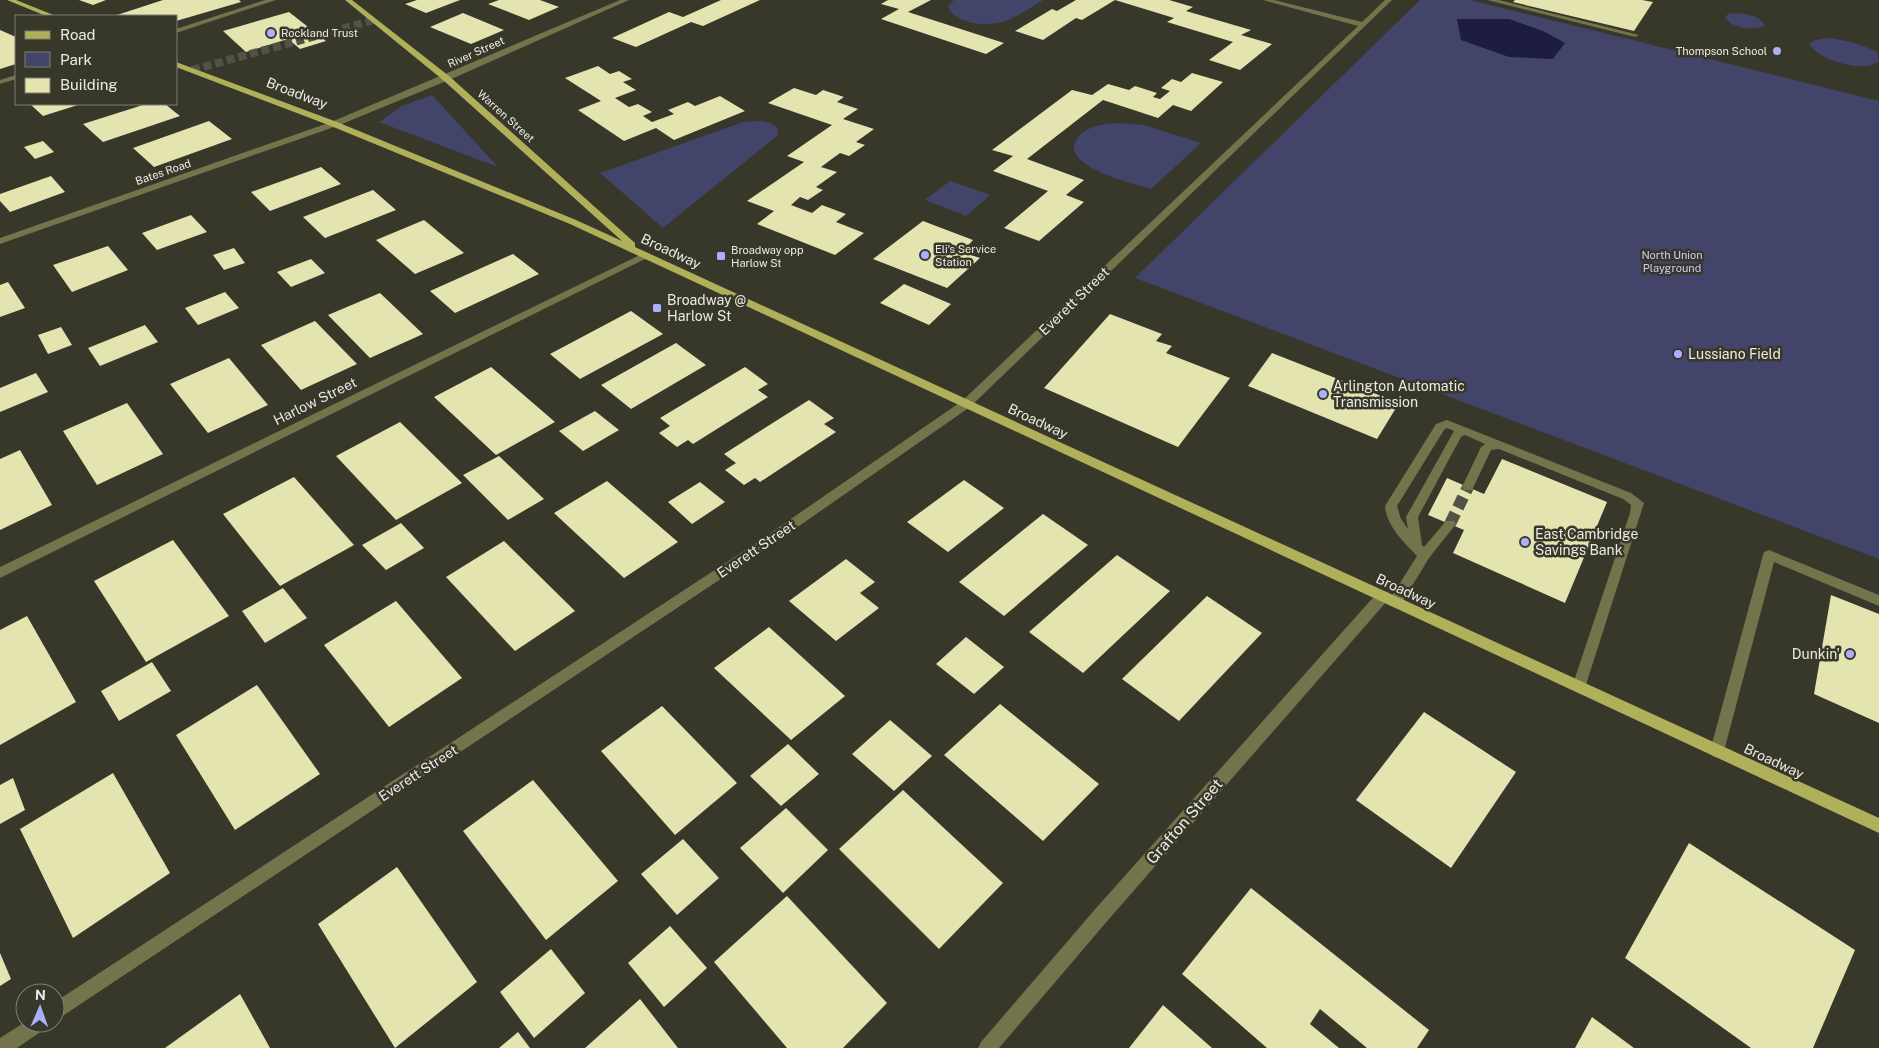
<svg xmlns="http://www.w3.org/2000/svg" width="1879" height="1048" font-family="'Public Sans',sans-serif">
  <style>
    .green { fill: #434469 }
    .water { fill: #1d1c41 }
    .building { fill: #e3e4b0 }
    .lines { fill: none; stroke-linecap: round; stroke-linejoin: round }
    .minor-tunnel-far1 { stroke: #525246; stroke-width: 8; stroke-dasharray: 8 4; stroke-linecap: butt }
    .minor-tunnel { stroke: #525246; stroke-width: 12; stroke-dasharray: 12 6; stroke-linecap: butt }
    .minor { fill: #73734c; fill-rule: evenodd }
    .major { fill: #b0af5a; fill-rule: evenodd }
    .poi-dot { fill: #acaffb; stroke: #37372a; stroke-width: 2 }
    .labels { text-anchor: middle; stroke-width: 5; stroke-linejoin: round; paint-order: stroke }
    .far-poi-label { font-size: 11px; fill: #ebebe3; stroke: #37372a; text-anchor: start }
    .far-street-label { font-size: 11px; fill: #ebebe3; stroke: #37372a }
    .far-park-label { font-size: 11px; fill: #cbcef8; stroke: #37372a }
    .street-label { font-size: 14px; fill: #ebebe3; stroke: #37372a }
    .poi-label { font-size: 14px; fill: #ebebe3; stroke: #37372a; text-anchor: start }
    .near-street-label { font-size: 16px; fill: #ebebe3; stroke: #37372a }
  </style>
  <rect width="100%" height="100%" fill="#37372a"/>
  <g class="green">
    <path d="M954 0H1043C1032 7 1020 15 1008 20 991 27 955 26 948 6Z"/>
    <polygon points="1420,0 1470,0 1879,101 1879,559 1135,278"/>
    <path d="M1736 13C1746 14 1759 15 1765 25 1755 32 1730 28 1725 17L1728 14Z"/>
    <path d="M1828 38C1846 40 1861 44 1877 52L1879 61C1864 74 1818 60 1809 44L1815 40Z"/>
    <polygon points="432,95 498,167 379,122 402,106"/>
    <path d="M756 121C764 121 773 122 778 129L777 136 663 228 600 173 743 122Z"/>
    <path d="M1115 123 1144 125 1201 143 1151 189C1135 184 1058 166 1077 139 1084 127 1102 124 1115 123Z"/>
    <polygon points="950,181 990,195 966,216 925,200"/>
  </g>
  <polygon class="water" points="1457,19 1509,19 1543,31 1565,43 1553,59 1509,57 1461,40"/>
  <g class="building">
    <polygon points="79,0 106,0 93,5"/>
    <polygon points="163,0 239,0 241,2 176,21 176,16 117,15"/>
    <polygon points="417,0 460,0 426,13 405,4"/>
    <polygon points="499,0 540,0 559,7 529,20 488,4"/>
    <polygon points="721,0 760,0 703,26 691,22 636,47 612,38 669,12 683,17"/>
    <polygon points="888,0 931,0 908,12 1004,43 986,54 881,19 899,9 881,4"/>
    <polygon points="1076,0 1169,0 1193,7 1186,11 1251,30 1241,35 1272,44 1240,70 1209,60 1233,42 1167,22 1174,18 1115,0 1082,20 1076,18 1043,40 1015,31 1052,9 1057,11"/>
    <polygon points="1515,0 1642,0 1653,2 1634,31 1513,2"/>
    <polygon points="289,12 326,41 300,49 288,39 246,52 223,31"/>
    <polygon points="463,13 504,30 471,44 430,27"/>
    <polygon points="0,30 16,37 16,64 0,69"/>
    <polygon points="598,66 610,74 619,71 632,79 623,82 636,90 615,98 629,107 638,104 652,112 643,116 652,122 674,114 668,110 688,102 695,106 720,96 745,111 674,140 656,128 624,141 578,110 601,101 565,78"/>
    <polygon points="1192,73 1223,82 1191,111 1173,105 1158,118 1103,100 1027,159 1084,180 1066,195 1084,202 1039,241 1004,228 1048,191 993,171 1013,156 992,150 1072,90 1092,95 1108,84 1129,90 1135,86 1157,93 1153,97 1160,99 1170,91 1161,88 1172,79 1181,82"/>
    <polygon points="794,88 816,95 823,90 844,97 837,102 858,109 843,119 874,129 856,142 865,145 849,156 840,153 821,167 837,172 816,187 823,190 808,200 800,197 791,205 812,213 822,205 846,214 836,222 864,233 835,255 757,224 774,211 747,201 804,162 787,156 832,125 768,103"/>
    <polygon points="30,104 81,104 43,116"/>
    <polygon points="146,104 165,104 180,116 103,142 83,124"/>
    <polygon points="209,121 232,139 154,167 133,148"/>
    <polygon points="43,141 54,152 35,159 24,147"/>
    <polygon points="321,167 341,184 270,211 251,192"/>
    <polygon points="51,176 65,192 10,212 0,201 0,194"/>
    <polygon points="373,190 396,210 325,238 303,217"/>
    <polygon points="191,215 207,232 157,250 142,233"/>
    <polygon points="424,220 464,253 415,274 376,240"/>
    <polygon points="923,221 973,240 962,252 980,258 947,288 873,259"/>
    <polygon points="108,246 128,270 72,292 53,265"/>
    <polygon points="234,248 245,263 224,270 213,255"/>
    <polygon points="513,254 539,274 455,313 430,291"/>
    <polygon points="311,259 325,273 291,287 277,272"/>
    <polygon points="8,282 25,308 0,317 0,285"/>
    <polygon points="904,284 951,304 929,325 880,303"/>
    <polygon points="225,292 239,308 198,325 185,308"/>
    <polygon points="380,293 423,334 370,358 328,315"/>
    <polygon points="631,311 663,334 580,379 550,354"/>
    <polygon points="1110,314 1162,334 1156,341 1172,346 1166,353 1230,378 1178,447 1044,388"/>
    <polygon points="315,321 357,364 301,390 261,345"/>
    <polygon points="145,325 158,342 100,366 88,348"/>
    <polygon points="61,327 72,345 48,354 38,335"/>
    <polygon points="676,343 706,365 631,409 601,385"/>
    <polygon points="1272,353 1399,403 1377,439 1248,386"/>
    <polygon points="229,358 268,405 208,433 170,384"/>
    <polygon points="491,367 555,422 496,455 434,397"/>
    <polygon points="745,367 768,384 758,390 768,397 693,444 688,440 677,447 659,433 670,426 660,418"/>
    <polygon points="36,373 48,392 0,412 0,388"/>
    <polygon points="809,400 834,418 824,424 836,432 760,482 755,478 744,485 725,470 736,463 724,454"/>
    <polygon points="127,403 163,454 97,485 63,431"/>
    <polygon points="595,411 619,430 583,451 559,431"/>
    <polygon points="400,422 462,483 396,520 336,456"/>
    <polygon points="20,450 52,505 0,530 0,459"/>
    <polygon points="499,456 544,499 508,520 463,475"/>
    <polygon points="1502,459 1607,502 1565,603 1453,553 1464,530 1428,515 1447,478 1484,494"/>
    <polygon points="294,477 354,545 280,586 223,514"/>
    <polygon points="964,480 1004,508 948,552 907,522"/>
    <polygon points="607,481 678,542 624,578 554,513"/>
    <polygon points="700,482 725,502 692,524 668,502"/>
    <polygon points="1043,514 1088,545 1004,616 959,582"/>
    <polygon points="401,523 424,548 386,570 362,545"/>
    <polygon points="173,540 229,616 146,662 94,581"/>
    <polygon points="504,541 575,611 515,651 446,577"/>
    <polygon points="1117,555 1170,591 1083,673 1029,632"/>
    <polygon points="846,559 875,582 860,593 879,608 836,641 789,601"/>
    <polygon points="283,588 307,618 265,643 242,611"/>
    <polygon points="1831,595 1879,614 1879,723 1814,694"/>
    <polygon points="1207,596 1262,633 1179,721 1122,679"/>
    <polygon points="396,601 462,678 389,727 324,645"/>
    <polygon points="27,616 76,702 0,745 0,630"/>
    <polygon points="769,627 845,696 791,740 714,668"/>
    <polygon points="966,637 1004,667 974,694 936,664"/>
    <polygon points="152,662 171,691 119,721 101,691"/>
    <polygon points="257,685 320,774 235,830 176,735"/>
    <polygon points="1000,704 1099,784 1043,841 944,755"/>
    <polygon points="662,706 737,783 675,835 601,751"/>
    <polygon points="1424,712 1516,772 1451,868 1356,800"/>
    <polygon points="890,720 932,756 894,791 852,754"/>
    <polygon points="788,744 819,774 781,806 750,776"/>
    <polygon points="113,773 170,873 73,938 20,829"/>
    <polygon points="13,778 25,810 0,824 0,785"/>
    <polygon points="533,780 618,881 546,940 463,831"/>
    <polygon points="903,790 1003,883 939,949 839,849"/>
    <polygon points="786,808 828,850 783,893 740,848"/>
    <polygon points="683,839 719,878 677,915 641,874"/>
    <polygon points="1689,843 1855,950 1813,1048 1751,1048 1625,958"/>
    <polygon points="397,867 477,982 395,1048 318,924"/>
    <polygon points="1251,888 1429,1030 1417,1048 1367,1048 1320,1009 1310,1024 1339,1048 1267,1048 1182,974"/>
    <polygon points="787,896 887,1003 843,1048 787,1048 714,962"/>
    <polygon points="670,926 707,968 664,1007 628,963"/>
    <polygon points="551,949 585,993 534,1038 500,992"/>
    <polygon points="0,953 11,979 0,986"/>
    <polygon points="240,994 270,1048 165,1048"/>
    <polygon points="640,999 678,1048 585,1048"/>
    <polygon points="1163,1005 1212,1048 1129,1048"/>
    <polygon points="1592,1017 1634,1048 1575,1048"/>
    <polygon points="518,1032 530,1048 499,1048"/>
  </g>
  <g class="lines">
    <polyline class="minor-tunnel-far1" points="192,70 374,20"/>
    <polyline class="minor-tunnel" points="1450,524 1468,487"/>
    <g class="minor">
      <polygon points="265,0 276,0 176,33 176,29"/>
      <polygon points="620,0 629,0 449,80 337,126 0,244 0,238 331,122"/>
      <polygon points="1263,0 1274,0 1362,22 1385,0 1392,0 970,407 766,549 55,1021 55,1002 756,543 962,401 1358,26"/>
      <polygon points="1487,0 1499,0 1639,35 1635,37"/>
      <polygon points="16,75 16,79 0,84 0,80"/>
      <polygon points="644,253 647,254 647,258 0,578 0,567"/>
      <path d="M1447 420 1631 493 1644 503 1584 691 1579 693 1574 691 1572 687 1630 513 1631 505 1623 499 1499 449 1491 450 1472 490H1464L1462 487 1481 447 1485 444 1465 435 1461 437 1418 517 1422 545 1424 547 1446 521H1454L1456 524 1429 558 1400 606 1395 607 1390 606 1388 602 1417 556C1403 541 1387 527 1385 506L1436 424ZM1447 428 1454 431 1406 517 1408 529 1401 519 1397 506 1444 430Z"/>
      <polygon points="1769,550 1879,595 1879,606 1774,562 1724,751 1722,756 1717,758 1712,756 1710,751 1763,555 1764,552"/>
      <polygon points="1383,591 1388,592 1390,596 1388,600 1109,919 999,1048 978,1048 981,1042 1097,907 1378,592"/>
      <polygon points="25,1022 48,1023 45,1029 17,1048 0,1048 0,1038"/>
    </g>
    <g class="major">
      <polygon points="7,0 16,0 56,16 46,16"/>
      <polygon points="345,0 352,0 449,76 635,243 635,247 1879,818 1879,833 570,224 331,126 176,67 176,62 337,122 576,220 622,241 443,80"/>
    </g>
  </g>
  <g class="poi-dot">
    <circle cx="271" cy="33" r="5"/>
    <circle cx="1777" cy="51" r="5"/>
    <circle cx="925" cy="255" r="5"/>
    <rect x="716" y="251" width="10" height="10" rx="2.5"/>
    <rect x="652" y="303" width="10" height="10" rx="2.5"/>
    <circle cx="1678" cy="354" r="5"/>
    <circle cx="1323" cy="394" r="5"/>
    <circle cx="1525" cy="542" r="5"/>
    <circle cx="1850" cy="654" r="5"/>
  </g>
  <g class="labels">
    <g class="far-poi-label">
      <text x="281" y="37">Rockland Trust</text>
      <text x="1767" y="55" text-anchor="end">Thompson School</text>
      <text x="935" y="253">Eli's Service<tspan x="935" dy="13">Station</tspan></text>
      <text x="731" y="254">Broadway opp<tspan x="731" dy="13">Harlow St</tspan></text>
    </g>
    <g class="far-street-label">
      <text transform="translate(476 52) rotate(-24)" y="4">River Street</text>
      <text transform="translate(506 116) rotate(42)" y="4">Warren Street</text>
      <text transform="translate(163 172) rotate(-19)" y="4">Bates Road</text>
    </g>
    <g class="far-park-label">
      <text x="1672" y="259">North Union<tspan x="1672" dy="13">Playground</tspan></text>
    </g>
    <g class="street-label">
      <text transform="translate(297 93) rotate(21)" y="5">Broadway</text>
      <text transform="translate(671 251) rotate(25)" y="5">Broadway</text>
      <text transform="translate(1074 301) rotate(-44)" y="5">Everett Street</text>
      <text transform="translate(315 401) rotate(-26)" y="5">Harlow Street</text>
      <text transform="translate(1038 421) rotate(25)" y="5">Broadway</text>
      <text transform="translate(756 549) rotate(-34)" y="5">Everett Street</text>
      <text transform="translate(1406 591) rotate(25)" y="5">Broadway</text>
      <text transform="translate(1774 761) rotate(25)" y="5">Broadway</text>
      <text transform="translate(418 773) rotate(-33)" y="5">Everett Street</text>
    </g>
    <g class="poi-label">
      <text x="667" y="305">Broadway @<tspan x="667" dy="16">Harlow St</tspan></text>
      <text x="1688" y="359">Lussiano Field</text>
      <text x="1333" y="391">Arlington Automatic<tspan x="1333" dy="16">Transmission</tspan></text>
      <text x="1535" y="539">East Cambridge<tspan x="1535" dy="16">Savings Bank</tspan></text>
      <text x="1840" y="659" text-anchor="end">Dunkin'</text>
    </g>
    <g class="near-street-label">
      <text transform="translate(1184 821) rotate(-49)" y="6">Grafton Street</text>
    </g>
  </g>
  <rect x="15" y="15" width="162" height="90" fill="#37372a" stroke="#7f7f74"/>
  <rect x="25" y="31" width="25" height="8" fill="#b0af5a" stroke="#7f7f74"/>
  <text x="60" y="40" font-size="15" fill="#ebebe3">Road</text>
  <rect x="25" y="52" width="25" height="15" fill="#434469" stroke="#7f7f74"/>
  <text x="60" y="65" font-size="15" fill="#ebebe3">Park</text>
  <rect x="25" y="78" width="25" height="15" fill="#e3e4b0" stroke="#7f7f74"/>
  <text x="60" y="90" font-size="15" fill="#ebebe3">Building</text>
  <g transform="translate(40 1008) rotate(2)"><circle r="24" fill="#37372a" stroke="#7f7f74"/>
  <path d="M0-4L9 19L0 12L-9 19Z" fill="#acaffb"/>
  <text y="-8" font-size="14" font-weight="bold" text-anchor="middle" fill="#ebebe3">N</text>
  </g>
</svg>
